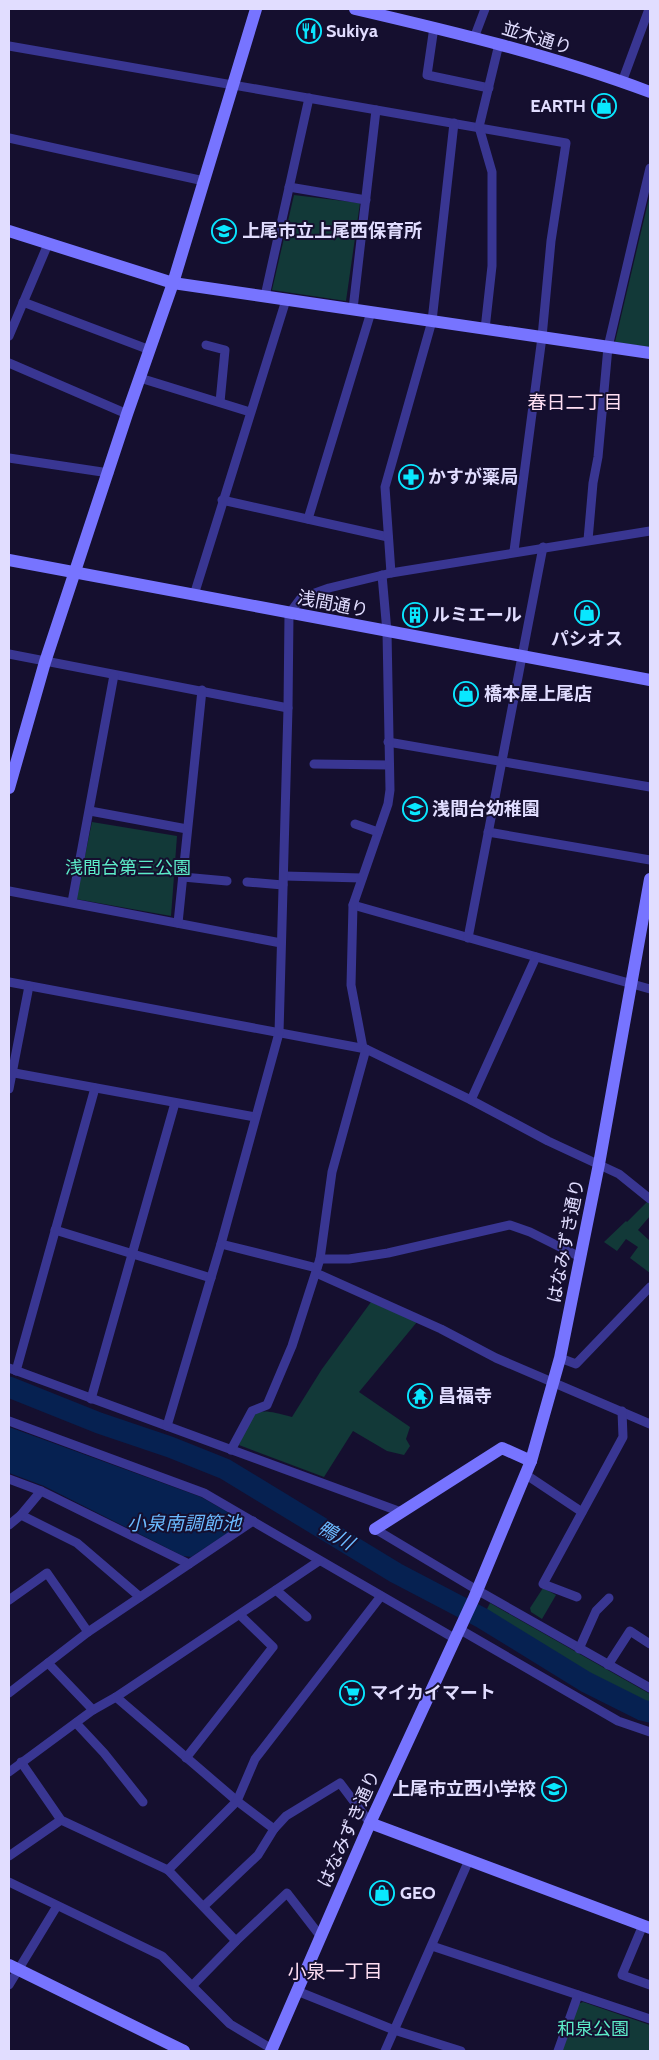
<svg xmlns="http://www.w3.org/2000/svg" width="659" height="2060" font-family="Cabin,'Noto Sans JP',sans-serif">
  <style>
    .green { fill: #123938 }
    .water { fill: #062151 }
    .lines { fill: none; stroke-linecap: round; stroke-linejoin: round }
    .river { stroke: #062151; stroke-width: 21 }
    .street { stroke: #393692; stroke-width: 9 }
    .secondary { stroke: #7774ff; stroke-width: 12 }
    .labels { text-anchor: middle; stroke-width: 4; stroke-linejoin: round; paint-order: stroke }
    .poi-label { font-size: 18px; font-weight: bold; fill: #e1ddff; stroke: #150f2f; text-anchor: start }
    .street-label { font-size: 18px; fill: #e1ddff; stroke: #150f2f }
    .park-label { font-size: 18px; fill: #5cecc8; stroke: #150f2f }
    .neighbourhood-label { font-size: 19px; fill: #ffdff3; stroke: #150f2f }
    .water-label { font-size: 19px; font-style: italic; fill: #6bbaff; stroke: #150f2f }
  </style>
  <rect width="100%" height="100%" fill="#150f2f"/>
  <g class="green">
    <polygon points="650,194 650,347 615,342"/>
    <polygon points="294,195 360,203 346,301 272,290"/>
    <polygon points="92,822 177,836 171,916 76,899"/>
    <polygon points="648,1201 650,1204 650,1216 638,1230 650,1241 650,1273 630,1258 638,1247 626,1239 617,1251 604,1242 626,1221 627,1222"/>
    <path d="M371 1302 417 1322 359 1392 410 1427 406 1439 410 1446 404 1455 387 1451 353 1431 324 1477 239 1445C253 1408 254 1407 292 1417L322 1369Z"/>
    <polygon points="543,1588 556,1595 542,1619 531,1612 530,1608"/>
    <polygon points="490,1603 650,1694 650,1707 644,1705 485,1613"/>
    <polygon points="583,2002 650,2025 650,2051 562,2051 578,2004"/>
  </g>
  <polygon class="water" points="9,1427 201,1497 240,1519 240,1525 191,1557 183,1556 44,1486 9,1473"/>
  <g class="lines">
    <polyline class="river" points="9,1387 99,1423 170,1447 225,1469 396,1573 482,1618 586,1682 642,1710 650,1712"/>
    <g class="street">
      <polyline points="434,27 427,75 489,88"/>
      <polyline points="474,38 485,9"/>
      <polyline points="9,46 566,143 551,241 542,337 514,551"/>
      <polyline points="622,82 649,9"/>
      <polyline points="9,138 204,181"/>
      <polyline points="289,187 366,200"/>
      <polyline points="265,296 309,98"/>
      <polyline points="23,302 150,350"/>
      <polyline points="353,309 376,110"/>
      <polyline points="485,329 492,266 492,172 479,127 499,44"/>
      <polyline points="9,336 48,244"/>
      <polyline points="206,345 225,350 220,402"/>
      <polyline points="9,363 127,414"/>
      <polyline points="140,378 250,412"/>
      <polyline points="9,458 109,473"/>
      <polyline points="222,500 388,537"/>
      <polyline points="308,519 371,312"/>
      <polyline points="588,540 593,483 598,457 608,347 650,168"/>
      <polyline points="391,573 385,487 432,321 454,123"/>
      <polyline points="194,595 286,300"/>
      <polyline points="9,654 288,708"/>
      <polyline points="388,742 650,787"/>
      <polyline points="314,764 389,765"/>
      <polyline points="90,811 187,829"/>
      <polyline points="355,824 378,832"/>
      <polyline points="488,832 650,860"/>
      <polyline points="284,876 362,878"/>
      <polyline points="183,877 227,881"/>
      <polyline points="247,882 283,885"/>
      <polyline points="9,891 281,943"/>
      <polyline points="72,902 114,675"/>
      <polyline points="353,905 650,989"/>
      <polyline points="178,923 202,690"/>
      <polyline points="468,938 543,547"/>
      <polyline points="9,982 366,1049 471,1100 548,1141 619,1174 650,1199"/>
      <polyline points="363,1048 351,985 353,905 388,804 390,790 387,632 382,575"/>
      <polyline points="9,1072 255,1117"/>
      <polyline points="9,1089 29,986"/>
      <polyline points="471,1100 536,957"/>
      <polyline points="55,1230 211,1278"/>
      <polyline points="221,1244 317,1268"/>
      <polyline points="320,1259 349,1259 388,1253 510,1225 530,1232 580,1257"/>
      <polyline points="316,1273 441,1329 496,1358 650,1424"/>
      <polyline points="560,1358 576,1364 650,1287"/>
      <polyline points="9,1368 401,1512"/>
      <polyline points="16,1371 95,1088"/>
      <polyline points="91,1399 175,1103"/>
      <polyline points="9,1421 204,1493 454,1638"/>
      <polyline points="167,1426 221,1244 279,1033 288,708 289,614 301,598 329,588 391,573 650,531"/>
      <polyline points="231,1450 252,1411 267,1405 292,1346 320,1259 332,1172 366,1049"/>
      <polyline points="525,1474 582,1512"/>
      <polyline points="9,1479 41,1491 189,1564"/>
      <polyline points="21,1515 77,1543 140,1597"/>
      <polyline points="9,1525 21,1515 41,1491"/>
      <polyline points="375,1529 477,1590 650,1688"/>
      <polyline points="276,1590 307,1617"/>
      <polyline points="577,1597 543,1584 623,1437 622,1411"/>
      <polyline points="9,1600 47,1573 88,1632"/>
      <polyline points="459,1629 618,1721 650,1732"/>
      <polyline points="579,1649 596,1611 609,1598"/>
      <polyline points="48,1663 93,1710"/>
      <polyline points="608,1665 630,1631 650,1644"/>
      <polyline points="9,1693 88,1632 253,1521"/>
      <polyline points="116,1697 237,1801 274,1829"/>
      <polyline points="76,1723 104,1753 143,1802"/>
      <polyline points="186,1758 273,1647 240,1615"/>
      <polyline points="21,1762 61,1820 168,1870 236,1941"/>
      <polyline points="9,1772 93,1710 116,1697 319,1561"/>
      <polyline points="9,1856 61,1820"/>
      <polyline points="168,1870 237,1801 255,1759 381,1596"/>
      <polyline points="9,1882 162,1956 230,2024 272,2049"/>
      <polyline points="204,1906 258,1855 274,1829 286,1816 340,1783 370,1823"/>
      <polyline points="643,1925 622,1975 650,1985"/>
      <polyline points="432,1946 650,2019"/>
      <polyline points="9,1985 57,1906"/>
      <polyline points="193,1985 236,1941 287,1893 321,1937"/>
      <polyline points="297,1991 394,2030 461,2051"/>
      <polyline points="385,2051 469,1860"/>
      <polyline points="558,2051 578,1995"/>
    </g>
    <g class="secondary">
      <path d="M355 9C454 32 554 56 650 92"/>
      <polyline points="9,231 173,283 650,353"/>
      <polyline points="9,560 650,680"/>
      <polyline points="9,788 45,662 127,414 173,283 256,9"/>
      <polyline points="375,1529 502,1448 531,1461"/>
      <polyline points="370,1823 650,1928"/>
      <polyline points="9,1965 184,2051"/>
      <polyline points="271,2051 370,1823 474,1598 531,1461 560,1358 599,1164 650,879"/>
    </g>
  </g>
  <defs>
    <symbol id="restaurant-ring" viewBox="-11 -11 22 22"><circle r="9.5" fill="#150f2f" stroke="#09e7ff" stroke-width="1.5"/><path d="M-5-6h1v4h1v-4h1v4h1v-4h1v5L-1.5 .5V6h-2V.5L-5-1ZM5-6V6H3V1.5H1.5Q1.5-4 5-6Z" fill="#09e7ff"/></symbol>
    <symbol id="shop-ring" viewBox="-11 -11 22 22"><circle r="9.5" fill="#150f2f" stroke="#09e7ff" stroke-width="1.5"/><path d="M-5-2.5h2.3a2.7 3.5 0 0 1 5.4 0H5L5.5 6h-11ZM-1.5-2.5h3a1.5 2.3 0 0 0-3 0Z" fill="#09e7ff"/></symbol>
    <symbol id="school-ring" viewBox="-11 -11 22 22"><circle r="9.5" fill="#150f2f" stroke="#09e7ff" stroke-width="1.5"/><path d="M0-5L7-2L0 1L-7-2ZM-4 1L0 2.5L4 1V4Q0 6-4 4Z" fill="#09e7ff"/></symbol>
    <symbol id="pharmacy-ring" viewBox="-11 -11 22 22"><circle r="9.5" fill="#150f2f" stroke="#09e7ff" stroke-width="1.5"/><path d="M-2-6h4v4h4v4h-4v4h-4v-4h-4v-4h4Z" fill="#09e7ff"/></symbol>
    <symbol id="building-ring" viewBox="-11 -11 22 22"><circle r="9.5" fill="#150f2f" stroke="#09e7ff" stroke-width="1.5"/><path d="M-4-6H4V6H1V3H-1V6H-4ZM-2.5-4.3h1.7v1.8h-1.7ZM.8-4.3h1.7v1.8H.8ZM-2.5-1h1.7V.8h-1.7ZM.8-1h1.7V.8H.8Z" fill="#09e7ff"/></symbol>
    <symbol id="temple-ring" viewBox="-11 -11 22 22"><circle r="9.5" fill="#150f2f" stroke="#09e7ff" stroke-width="1.5"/><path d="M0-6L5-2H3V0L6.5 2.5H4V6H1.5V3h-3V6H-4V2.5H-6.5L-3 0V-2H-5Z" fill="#09e7ff"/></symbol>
    <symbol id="supermarket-ring" viewBox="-11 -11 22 22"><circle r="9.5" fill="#150f2f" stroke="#09e7ff" stroke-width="1.5"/><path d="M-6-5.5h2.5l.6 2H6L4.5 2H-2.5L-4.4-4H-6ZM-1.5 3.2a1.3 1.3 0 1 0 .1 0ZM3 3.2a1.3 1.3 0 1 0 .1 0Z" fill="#09e7ff"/></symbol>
  </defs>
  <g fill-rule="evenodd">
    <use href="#restaurant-ring" x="295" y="17" width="28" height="28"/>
    <use href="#shop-ring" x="590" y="92" width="28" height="28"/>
    <use href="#school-ring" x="210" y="217" width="28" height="28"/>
    <use href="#pharmacy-ring" x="397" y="463" width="28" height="28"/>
    <use href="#shop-ring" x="573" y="599" width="28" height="28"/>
    <use href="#building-ring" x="401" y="601" width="28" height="28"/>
    <use href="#shop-ring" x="452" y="680" width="28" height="28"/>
    <use href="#school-ring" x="401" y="795" width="28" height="28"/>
    <use href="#temple-ring" x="406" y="1382" width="28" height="28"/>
    <use href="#supermarket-ring" x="338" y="1679" width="28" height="28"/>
    <use href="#school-ring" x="540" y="1775" width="28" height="28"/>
    <use href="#shop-ring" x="368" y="1879" width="28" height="28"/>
  </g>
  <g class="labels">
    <g class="poi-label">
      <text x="326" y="37">Sukiya</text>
      <text x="586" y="112" text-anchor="end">EARTH</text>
      <text x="242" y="237">上尾市立上尾西保育所</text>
      <text x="428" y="483">かすが薬局</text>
      <text x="432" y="621">ルミエール</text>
      <text x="587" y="645" text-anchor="middle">パシオス</text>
      <text x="484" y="700">橋本屋上尾店</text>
      <text x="432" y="815">浅間台幼稚園</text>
      <text x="438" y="1402">昌福寺</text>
      <text x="370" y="1699">マイカイマート</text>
      <text x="536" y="1795" text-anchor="end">上尾市立西小学校</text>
      <text x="400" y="1899">GEO</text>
    </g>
    <g class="street-label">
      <text transform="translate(537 38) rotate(17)" y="6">並木通り</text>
      <text transform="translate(333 604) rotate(11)" y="6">浅間通り</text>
      <text transform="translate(566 1241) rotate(-79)" y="6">はなみずき通り</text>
      <text transform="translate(349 1829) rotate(-66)" y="6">はなみずき通り</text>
    </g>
    <g class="park-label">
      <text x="128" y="874">浅間台第三公園</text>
      <text x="593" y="2035">和泉公園</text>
    </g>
    <g class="neighbourhood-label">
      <text x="575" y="409">春日二丁目</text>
      <text x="335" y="1978">小泉一丁目</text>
    </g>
    <g class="water-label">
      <text x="184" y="1530">小泉南調節池</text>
      <text transform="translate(336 1535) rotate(30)" y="7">鴨川</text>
    </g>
  </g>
  <rect width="659" height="2060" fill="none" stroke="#e1ddff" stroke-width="20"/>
</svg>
